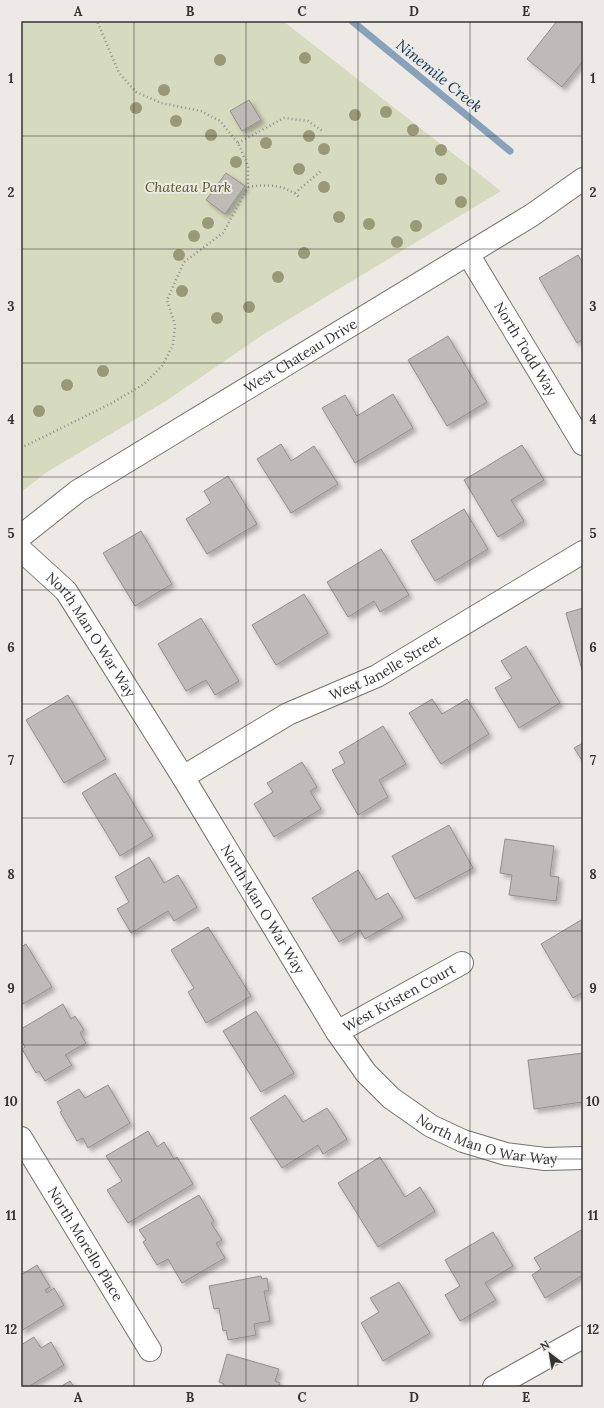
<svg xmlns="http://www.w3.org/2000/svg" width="604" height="1408" font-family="Lora,serif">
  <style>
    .green { fill: #d6dabe }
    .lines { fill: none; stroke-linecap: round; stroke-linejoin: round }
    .stream { stroke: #89a2bb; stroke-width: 7 }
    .building { fill: #bebbb6; stroke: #93908b; filter: url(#shadow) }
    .minor-casing { stroke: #75736e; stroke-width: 24 }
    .tertiary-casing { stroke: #75736e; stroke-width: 24 }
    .path { stroke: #928f8c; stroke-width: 2.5; stroke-dasharray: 1 3; stroke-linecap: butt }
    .minor { stroke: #fff; stroke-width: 22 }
    .tertiary { stroke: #fff; stroke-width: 22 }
    .tree { fill: #989979 }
    .grid { fill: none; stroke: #363433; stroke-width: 1; stroke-opacity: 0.55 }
    .labels { text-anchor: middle; stroke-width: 4; stroke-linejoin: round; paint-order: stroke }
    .park-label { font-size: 14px; font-style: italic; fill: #535721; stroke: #edeae5 }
    .street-label { font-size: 14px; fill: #363433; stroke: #edeae5 }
    .water-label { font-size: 15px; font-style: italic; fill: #0b3558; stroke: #edeae5 }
    .neatline { fill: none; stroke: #363433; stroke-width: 1.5 }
    .grid-label { font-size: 13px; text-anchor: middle; font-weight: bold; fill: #363433 }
  </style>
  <defs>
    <filter id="shadow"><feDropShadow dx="3.5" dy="3.5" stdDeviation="2" flood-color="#0004"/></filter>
  </defs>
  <rect width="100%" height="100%" fill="#edeae5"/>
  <polygon class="green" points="21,21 283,21 501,191 261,336 166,401 47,472 21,492"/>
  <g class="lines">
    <polyline class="stream" points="352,21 510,151"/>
  </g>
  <g class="building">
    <polygon points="557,21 583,21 583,61 562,87 527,59"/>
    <polygon points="249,100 261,120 242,131 230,111"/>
    <polygon points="226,173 245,186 225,214 206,200"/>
    <polygon points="578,255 583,263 583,339 577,343 539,278"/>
    <polygon points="448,336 487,402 447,426 408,360"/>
    <polygon points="393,394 413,428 355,463 322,408 345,395 357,416"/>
    <polygon points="281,444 291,461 314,446 338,484 291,513 257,459"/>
    <polygon points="522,445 544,480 511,500 524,521 498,537 464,480"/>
    <polygon points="228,476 257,524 207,554 186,519 211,503 204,491"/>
    <polygon points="464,509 488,549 435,581 411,541"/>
    <polygon points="141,531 172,584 135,606 103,553"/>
    <polygon points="381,549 409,595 380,612 374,601 348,617 327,582"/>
    <polygon points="304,594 328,633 276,665 252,625"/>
    <polygon points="583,608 583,673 566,613"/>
    <polygon points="201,618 239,681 215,695 206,680 186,691 158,644"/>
    <polygon points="526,646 560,703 519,728 495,688 512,678 501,661"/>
    <polygon points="68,695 106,759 64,783 26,720"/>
    <polygon points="432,699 442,714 467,699 489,734 441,764 409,713"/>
    <polygon points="383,726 406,764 379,780 388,797 358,815 332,770 345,763 339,752"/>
    <polygon points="583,743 583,762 574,748"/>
    <polygon points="302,762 317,787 310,791 321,809 274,837 254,804 273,792 267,783"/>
    <polygon points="115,773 153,836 120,856 82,793"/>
    <polygon points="449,825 473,868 415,899 392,856"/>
    <polygon points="505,839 554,846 550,876 559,877 556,901 509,895 512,875 500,873"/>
    <polygon points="149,857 164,883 178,875 197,907 174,921 168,911 131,933 117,909 129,902 115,877"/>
    <polygon points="358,870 376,900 388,893 403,917 365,939 360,930 339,942 312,898"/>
    <polygon points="581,920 583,924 583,992 573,998 541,944"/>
    <polygon points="208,927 251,996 206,1023 188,992 194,988 171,950"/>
    <polygon points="26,944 52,987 21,1005 21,947"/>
    <polygon points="63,1004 71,1019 75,1016 84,1030 80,1033 86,1043 65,1055 72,1065 45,1081 39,1071 36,1073 22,1049 25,1047 21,1040 21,1029"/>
    <polygon points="256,1011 294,1073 261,1092 223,1031"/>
    <polygon points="583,1053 583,1102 534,1109 528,1060"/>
    <polygon points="108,1085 130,1123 88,1148 83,1138 77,1141 60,1112 62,1111 57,1102 79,1089 85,1098"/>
    <polygon points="285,1095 303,1122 327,1108 347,1139 323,1154 318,1145 282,1168 250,1118"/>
    <polygon points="148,1131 157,1147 164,1142 174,1159 177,1157 193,1184 128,1223 107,1190 122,1181 106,1156"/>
    <polygon points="380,1157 405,1197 420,1187 435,1211 378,1247 338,1183"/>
    <polygon points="199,1195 214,1221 211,1223 222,1240 216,1243 225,1258 182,1283 168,1259 157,1265 143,1242 146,1240 139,1230"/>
    <polygon points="581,1230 583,1234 583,1275 545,1298 532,1275 541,1269 534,1258"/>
    <polygon points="493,1232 513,1266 485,1283 496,1300 460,1321 445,1295 460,1286 445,1260"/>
    <polygon points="37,1265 50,1287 45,1290 47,1293 54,1288 64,1305 21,1331 21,1275"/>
    <polygon points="261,1276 262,1279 267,1278 269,1291 264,1291 270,1321 254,1324 256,1335 228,1340 226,1330 223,1331 219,1308 214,1309 209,1286"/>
    <polygon points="399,1282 430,1333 383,1361 361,1323 379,1312 370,1298"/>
    <polygon points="34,1337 41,1348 51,1342 64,1365 28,1387 21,1387 21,1345"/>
    <polygon points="227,1354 279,1369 275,1381 280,1383 278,1387 223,1387 224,1384 219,1382"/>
    <polygon points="70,1381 74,1387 60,1387"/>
  </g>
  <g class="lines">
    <defs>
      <g id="minor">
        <path id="s1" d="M468 254 583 444"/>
        <path id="s2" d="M21 550 66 591 183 777 337 1032 366 1073 391 1098 431 1126 463 1141 506 1154 545 1159 583 1158"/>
        <path id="s3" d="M183 777 288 714 377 676 583 552"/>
        <path id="s4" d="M337 1032 462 963"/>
        <path id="s5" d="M21 1138 150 1350"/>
        <polyline points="494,1387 583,1337"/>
      </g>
      <g id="tertiary">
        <path id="s6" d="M21 536 78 491 532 215 583 179"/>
      </g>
    </defs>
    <use href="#minor" class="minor-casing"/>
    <use href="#tertiary" class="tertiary-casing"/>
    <g class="path">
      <polyline points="238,143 284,118 308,121 324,132"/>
      <path d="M248 187C268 184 285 184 300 198"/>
      <polyline points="295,193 322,170"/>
      <polyline points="21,448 110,404 144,384 162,366 173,345 175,325 167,300 184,262 223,233 248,187 248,166 238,143 220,121 201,111 161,103 136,92 119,73 97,21"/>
    </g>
    <use href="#minor" class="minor"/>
    <use href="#tertiary" class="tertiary"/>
  </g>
  <g class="tree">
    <circle cx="305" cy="58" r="6"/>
    <circle cx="220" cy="60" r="6"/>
    <circle cx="164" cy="90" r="6"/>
    <circle cx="136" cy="108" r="6"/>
    <circle cx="386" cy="112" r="6"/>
    <circle cx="355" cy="115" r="6"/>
    <circle cx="176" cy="121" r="6"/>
    <circle cx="413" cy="130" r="6"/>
    <circle cx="211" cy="135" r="6"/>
    <circle cx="309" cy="136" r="6"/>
    <circle cx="266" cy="143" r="6"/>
    <circle cx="324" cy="149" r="6"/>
    <circle cx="441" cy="150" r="6"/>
    <circle cx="236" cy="162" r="6"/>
    <circle cx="299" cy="169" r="6"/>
    <circle cx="441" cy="179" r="6"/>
    <circle cx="324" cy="187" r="6"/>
    <circle cx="461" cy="202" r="6"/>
    <circle cx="339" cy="217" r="6"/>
    <circle cx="208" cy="223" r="6"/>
    <circle cx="369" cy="224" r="6"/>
    <circle cx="416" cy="226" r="6"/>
    <circle cx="194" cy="236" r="6"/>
    <circle cx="397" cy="242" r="6"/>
    <circle cx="304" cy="253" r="6"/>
    <circle cx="179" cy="255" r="6"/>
    <circle cx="278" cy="277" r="6"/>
    <circle cx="182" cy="291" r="6"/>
    <circle cx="249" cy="307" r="6"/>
    <circle cx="217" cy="318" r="6"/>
    <circle cx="103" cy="371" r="6"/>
    <circle cx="67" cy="385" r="6"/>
    <circle cx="39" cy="411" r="6"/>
  </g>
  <path class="grid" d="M134 21V1387M246 21V1387M358 21V1387M470 21V1387M21 136H583M21 249H583M21 363H583M21 477H583M21 590H583M21 704H583M21 818H583M21 931H583M21 1045H583M21 1159H583M21 1272H583"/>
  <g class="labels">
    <g class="park-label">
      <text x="188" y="192">Chateau Park</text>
    </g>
    <g class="street-label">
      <text dy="5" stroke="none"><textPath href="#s1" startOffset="111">North Todd Way</textPath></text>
      <text dy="5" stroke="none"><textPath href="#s6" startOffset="333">West Chateau Drive</textPath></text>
      <text dy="5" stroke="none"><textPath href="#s2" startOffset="111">North Man O War Way</textPath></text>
      <text dy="5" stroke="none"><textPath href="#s3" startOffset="230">West Janelle Street</textPath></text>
      <text dy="5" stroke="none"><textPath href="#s2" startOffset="435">North Man O War Way</textPath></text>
      <text dy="5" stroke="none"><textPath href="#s4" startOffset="71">West Kristen Court</textPath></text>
      <text dy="5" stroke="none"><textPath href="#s2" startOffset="771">North Man O War Way</textPath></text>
      <text dy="5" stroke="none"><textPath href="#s5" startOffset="124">North Morello Place</textPath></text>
    </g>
    <g class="water-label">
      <text transform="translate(439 76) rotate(39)" y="5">Ninemile Creek</text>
    </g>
  </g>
  <rect width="604" height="1408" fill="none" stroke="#edeae5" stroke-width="44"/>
  <g transform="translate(550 1354) rotate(329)" stroke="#edeae5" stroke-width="3" paint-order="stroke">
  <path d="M0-3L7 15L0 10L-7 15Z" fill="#363433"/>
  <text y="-6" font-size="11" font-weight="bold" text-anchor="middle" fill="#363433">N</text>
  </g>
  <rect x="22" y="22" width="560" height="1364" class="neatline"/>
  <g class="grid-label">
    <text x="78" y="16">A</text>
    <text x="190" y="16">B</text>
    <text x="302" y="16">C</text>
    <text x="414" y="16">D</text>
    <text x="526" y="16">E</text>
    <text x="11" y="83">1</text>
    <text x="593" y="83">1</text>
    <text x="11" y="197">2</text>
    <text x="593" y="197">2</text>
    <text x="11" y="311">3</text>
    <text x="593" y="311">3</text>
    <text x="11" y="424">4</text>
    <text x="593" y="424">4</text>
    <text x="11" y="538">5</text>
    <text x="593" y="538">5</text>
    <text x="11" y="652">6</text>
    <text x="593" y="652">6</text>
    <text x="11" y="765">7</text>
    <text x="593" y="765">7</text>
    <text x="11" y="879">8</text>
    <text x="593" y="879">8</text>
    <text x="11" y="993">9</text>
    <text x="593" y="993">9</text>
    <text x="11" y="1106">10</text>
    <text x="593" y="1106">10</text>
    <text x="11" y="1220">11</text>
    <text x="593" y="1220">11</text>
    <text x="11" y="1334">12</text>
    <text x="593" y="1334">12</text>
    <text x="78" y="1402">A</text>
    <text x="190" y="1402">B</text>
    <text x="302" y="1402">C</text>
    <text x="414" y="1402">D</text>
    <text x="526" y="1402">E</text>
  </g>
</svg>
